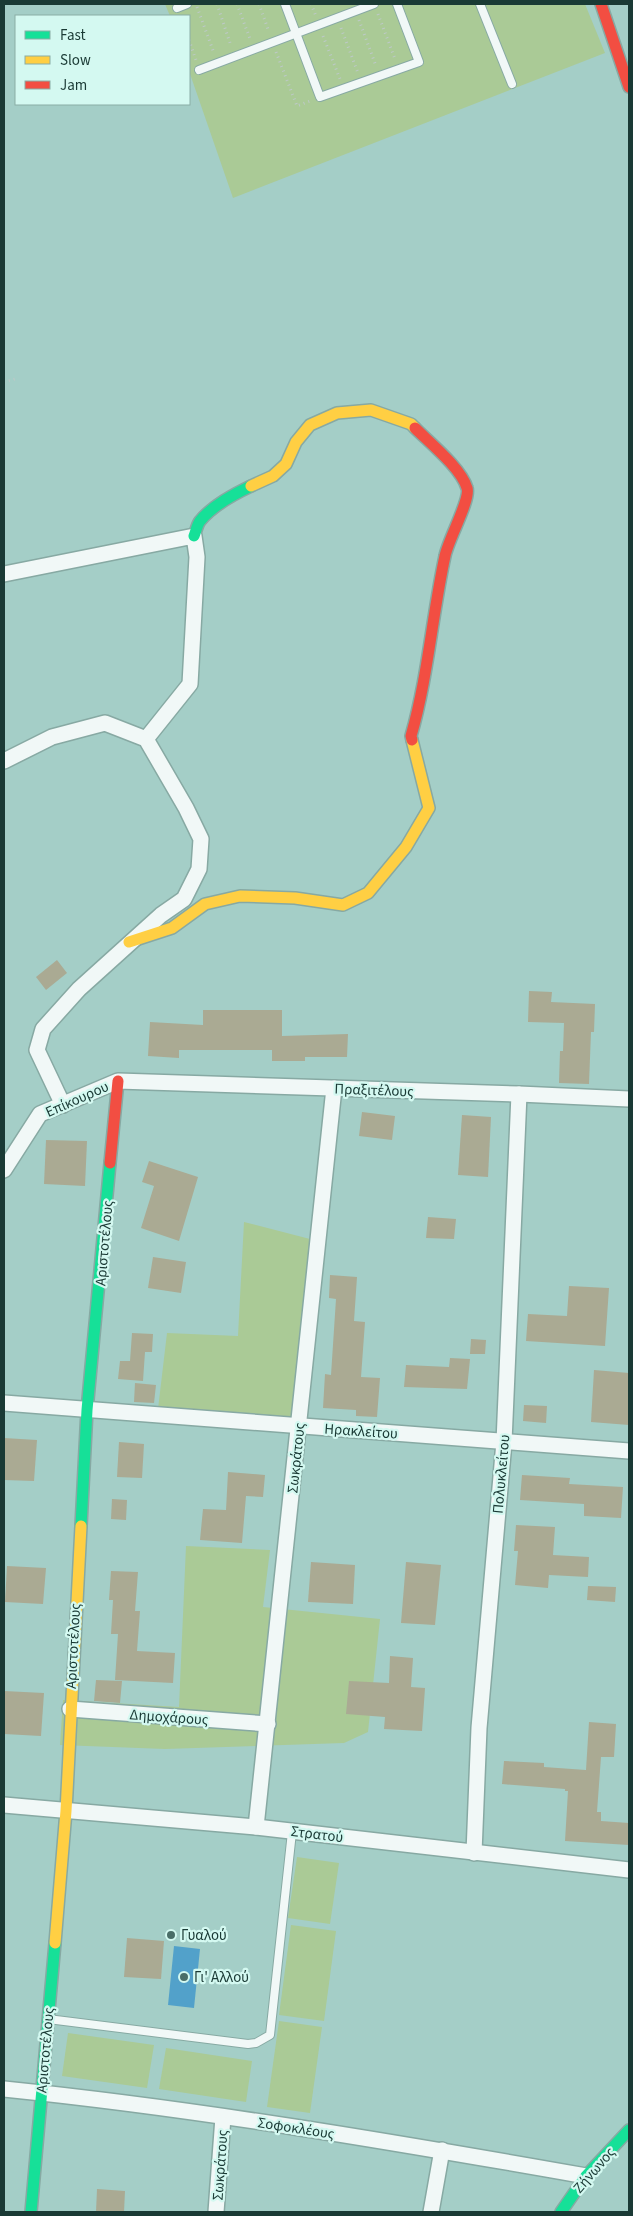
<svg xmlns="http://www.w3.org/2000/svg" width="633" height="2216" font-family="'Source Sans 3',sans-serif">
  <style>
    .green { fill: #aaca96 }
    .water { fill: #52a1ca }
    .building { fill: #aaaa93 }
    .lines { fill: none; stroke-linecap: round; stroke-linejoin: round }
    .lane-casing { stroke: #87a9a3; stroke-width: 10 }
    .street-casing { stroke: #87a9a3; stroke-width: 18 }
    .fast-casing { stroke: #87a9a3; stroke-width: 14 }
    .slow-casing { stroke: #87a9a3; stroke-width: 14 }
    .jam-casing { stroke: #87a9a3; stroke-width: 14 }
    .path { stroke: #bdc9c7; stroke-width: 3; stroke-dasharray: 1 4; stroke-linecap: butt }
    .lane { stroke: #f1f8f7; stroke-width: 8 }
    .street { stroke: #f1f8f7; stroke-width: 15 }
    .fast { stroke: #16e098; stroke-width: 11 }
    .slow { stroke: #ffcf43; stroke-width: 11 }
    .jam { stroke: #f24e42; stroke-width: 11 }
    .poi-dot { fill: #4a6e68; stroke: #d4f9f1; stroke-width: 2 }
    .labels { text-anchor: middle; stroke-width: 4.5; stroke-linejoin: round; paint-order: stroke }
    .street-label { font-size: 15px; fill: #1a3a35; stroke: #d4f9f1 }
    .poi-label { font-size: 15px; fill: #1a3a35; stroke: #d4f9f1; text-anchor: start }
  </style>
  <rect width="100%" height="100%" fill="#a4cec7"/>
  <g class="green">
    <polygon points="165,4 585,4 605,53 233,198 189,71 189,16 170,16"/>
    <polygon points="244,1222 310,1239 290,1430 221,1428 223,1411 158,1409 167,1333 238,1336"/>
    <polygon points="186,1546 270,1550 263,1607 380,1619 368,1732 344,1743 165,1749 60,1745 63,1700 179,1707"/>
    <polygon points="297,1857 339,1863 330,1924 288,1918"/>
    <polygon points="291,1925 336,1931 324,2021 279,2015"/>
    <polygon points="279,2021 322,2027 310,2113 267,2107"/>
    <polygon points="68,2033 154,2045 147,2088 62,2076"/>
    <polygon points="166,2048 252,2061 246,2102 159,2089"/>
  </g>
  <polygon class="water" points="174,1946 200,1949 194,2008 168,2005"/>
  <g class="building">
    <polygon points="57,960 67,973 46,990 36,977"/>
    <polygon points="529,991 552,992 551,1002 595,1004 594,1032 591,1032 589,1084 559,1083 560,1051 563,1051 564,1023 528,1022"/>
    <polygon points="203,1010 282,1010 282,1036 348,1034 347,1057 305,1057 305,1061 272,1061 272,1050 179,1050 179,1058 148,1056 150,1022 203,1025"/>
    <polygon points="362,1112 395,1116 392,1140 359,1136"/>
    <polygon points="462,1115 491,1117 488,1177 458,1175"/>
    <polygon points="46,1140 87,1141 85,1186 44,1184"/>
    <polygon points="149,1161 198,1177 179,1241 141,1228 154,1186 142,1182"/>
    <polygon points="428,1217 456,1219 454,1239 426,1238"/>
    <polygon points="153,1257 186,1262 181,1293 148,1288"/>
    <polygon points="330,1275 357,1277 354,1321 365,1322 361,1377 380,1378 377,1417 356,1416 356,1410 323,1408 325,1374 331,1375 336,1299 329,1298"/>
    <polygon points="569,1286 609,1288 605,1346 526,1341 528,1314 567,1316"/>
    <polygon points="132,1333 153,1334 152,1352 145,1352 143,1381 118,1379 120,1361 130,1361"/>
    <polygon points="471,1339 486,1340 485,1354 470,1354"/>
    <polygon points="450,1358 470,1359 467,1389 404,1387 406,1365 449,1367"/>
    <polygon points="594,1370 629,1373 629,1425 591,1422"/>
    <polygon points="135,1383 156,1385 154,1403 134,1402"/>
    <polygon points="524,1405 547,1406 546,1423 523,1421"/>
    <polygon points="4,1438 37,1440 34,1481 4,1480"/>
    <polygon points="119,1442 144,1444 142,1478 117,1477"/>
    <polygon points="228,1472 265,1475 263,1497 246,1496 242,1543 200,1540 203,1509 226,1510"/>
    <polygon points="522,1475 570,1478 569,1484 623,1487 621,1518 584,1516 584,1504 520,1500"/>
    <polygon points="112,1499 127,1500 126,1520 111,1519"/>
    <polygon points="516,1525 555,1527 553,1555 589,1557 588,1577 549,1575 548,1588 515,1585 518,1551 514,1551"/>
    <polygon points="311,1562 355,1565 353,1604 308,1602"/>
    <polygon points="406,1562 441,1565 435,1625 401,1623"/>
    <polygon points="7,1566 46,1568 43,1604 5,1602"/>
    <polygon points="111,1571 138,1572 135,1611 140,1611 137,1651 175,1653 173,1683 115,1680 118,1634 111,1634 113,1600 109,1600"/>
    <polygon points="588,1586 616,1587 615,1602 587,1600"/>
    <polygon points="390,1656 413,1658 411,1687 425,1688 422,1731 384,1729 385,1717 346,1714 349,1681 389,1683"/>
    <polygon points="96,1680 122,1681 120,1703 94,1701"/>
    <polygon points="4,1691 44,1693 41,1736 4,1734"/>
    <polygon points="589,1722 616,1724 614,1757 601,1757 597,1812 601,1812 601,1821 629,1823 629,1845 565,1841 568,1791 565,1791 565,1789 502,1784 504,1761 544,1763 544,1767 586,1770"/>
    <polygon points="127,1938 164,1941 161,1979 124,1977"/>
    <polygon points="97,2189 125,2191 124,2212 96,2212"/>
  </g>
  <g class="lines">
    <defs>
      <g id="lane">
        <polyline points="285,4 320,97 419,62 397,4"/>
        <polyline points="480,4 512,84"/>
        <polyline points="177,8 187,4"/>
        <polyline points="199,70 374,4"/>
        <polyline points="48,2019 248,2044 256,2043 270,2035 292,1832"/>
      </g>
      <g id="street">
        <polyline points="4,574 194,536 197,557 190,684 146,739"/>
        <polyline points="4,761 52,737 105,723 146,739 186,808 201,839 199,869 184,899 161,915 79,989 43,1029 37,1050 63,1105"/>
        <polyline points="4,1170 40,1114 118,1081 519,1094 629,1099"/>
        <polyline points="4,1403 629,1451"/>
        <polyline points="70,1709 268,1724"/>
        <polyline points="4,1805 256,1827 629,1870"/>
        <polyline points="256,1827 334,1088"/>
        <polyline points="474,1853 479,1728 504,1442 519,1094"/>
        <path d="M4 2089C199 2109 393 2142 586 2176"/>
        <polyline points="216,2212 223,2117"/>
        <polyline points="431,2212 442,2150"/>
      </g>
      <g id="fast">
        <path d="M194 536C196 531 197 525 200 521 212 506 234 494 251 486"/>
        <polyline points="81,1526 87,1410 110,1163"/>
        <polyline points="31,2212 55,1943"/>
        <polyline points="561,2212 586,2176 629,2130"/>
      </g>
      <g id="slow">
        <polyline points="251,486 273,476 286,464 296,442 310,425 337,413 371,410 411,424 415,428"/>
        <polyline points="129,942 172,928 205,904 240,896 295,898 343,905 368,893 406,847 429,808 412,740"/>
        <polyline points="55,1943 66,1811 81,1526"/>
      </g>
      <g id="jam">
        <polyline points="601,4 629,87"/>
        <path d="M412 740 411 736C428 677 432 616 445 556 448 540 471 499 467 488 461 468 430 443 415 428"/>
        <polyline points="110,1163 118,1081"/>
      </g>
    </defs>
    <use href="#lane" class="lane-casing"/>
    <use href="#street" class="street-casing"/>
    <use href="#fast" class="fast-casing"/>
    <use href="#slow" class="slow-casing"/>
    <use href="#jam" class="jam-casing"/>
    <g class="path">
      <polyline points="217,4 231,46"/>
      <polyline points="237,4 250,39"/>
      <polyline points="259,4 269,32"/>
      <polyline points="311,4 316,16"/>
      <polyline points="197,7 214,53"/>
      <polyline points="378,14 395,59"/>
      <polyline points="359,20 376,66"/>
      <polyline points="341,28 358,73"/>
      <polyline points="323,36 340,79"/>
      <polyline points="189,40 196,60"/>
      <polyline points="276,52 297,106 310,101"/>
      <polyline points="4,382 15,379"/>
    </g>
    <use href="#lane" class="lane"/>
    <use href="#street" class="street"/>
    <use href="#fast" class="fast"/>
    <use href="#slow" class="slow"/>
    <use href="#jam" class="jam"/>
  </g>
  <g class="poi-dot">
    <circle cx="171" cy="1935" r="5"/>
    <circle cx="184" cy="1977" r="5"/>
  </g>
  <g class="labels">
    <g class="street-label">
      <text transform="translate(374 1090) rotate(2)" y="5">Πραξιτέλους</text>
      <text transform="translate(77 1099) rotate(-24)" y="5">Επίκουρου</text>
      <text transform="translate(104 1243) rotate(-85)" y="5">Αριστοτέλους</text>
      <text transform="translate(361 1431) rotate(4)" y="5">Ηρακλείτου</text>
      <text transform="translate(296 1458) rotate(-84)" y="5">Σωκράτους</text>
      <text transform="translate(501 1474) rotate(-85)" y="5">Πολυκλείτου</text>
      <text transform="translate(73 1646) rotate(-87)" y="5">Αριστοτέλους</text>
      <text transform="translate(169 1717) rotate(4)" y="5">Δημοχάρους</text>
      <text transform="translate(317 1834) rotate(7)" y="5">Στρατού</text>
      <text transform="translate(45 2050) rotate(-85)" y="5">Αριστοτέλους</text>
      <text transform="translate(296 2128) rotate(9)" y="5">Σοφοκλέους</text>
      <text transform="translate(220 2165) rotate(-86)" y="5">Σωκράτους</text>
      <text transform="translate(594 2170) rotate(-49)" y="5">Ζήνωνος</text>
    </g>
    <g class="poi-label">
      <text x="181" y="1940">Γυαλού</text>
      <text x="194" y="1982">Γι' Αλλού</text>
    </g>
  </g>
  <rect width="633" height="2216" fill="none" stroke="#1a3a35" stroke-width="10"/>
  <rect x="15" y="15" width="175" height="90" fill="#d4f9f1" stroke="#8aada6"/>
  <rect x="25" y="31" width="25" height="8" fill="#16e098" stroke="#8aada6"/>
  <text x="60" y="40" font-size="15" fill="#1a3a35">Fast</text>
  <rect x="25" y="56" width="25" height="8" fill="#ffcf43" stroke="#8aada6"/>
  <text x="60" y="65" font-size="15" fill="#1a3a35">Slow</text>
  <rect x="25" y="81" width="25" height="8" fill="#f24e42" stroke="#8aada6"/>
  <text x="60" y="90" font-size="15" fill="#1a3a35">Jam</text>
</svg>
